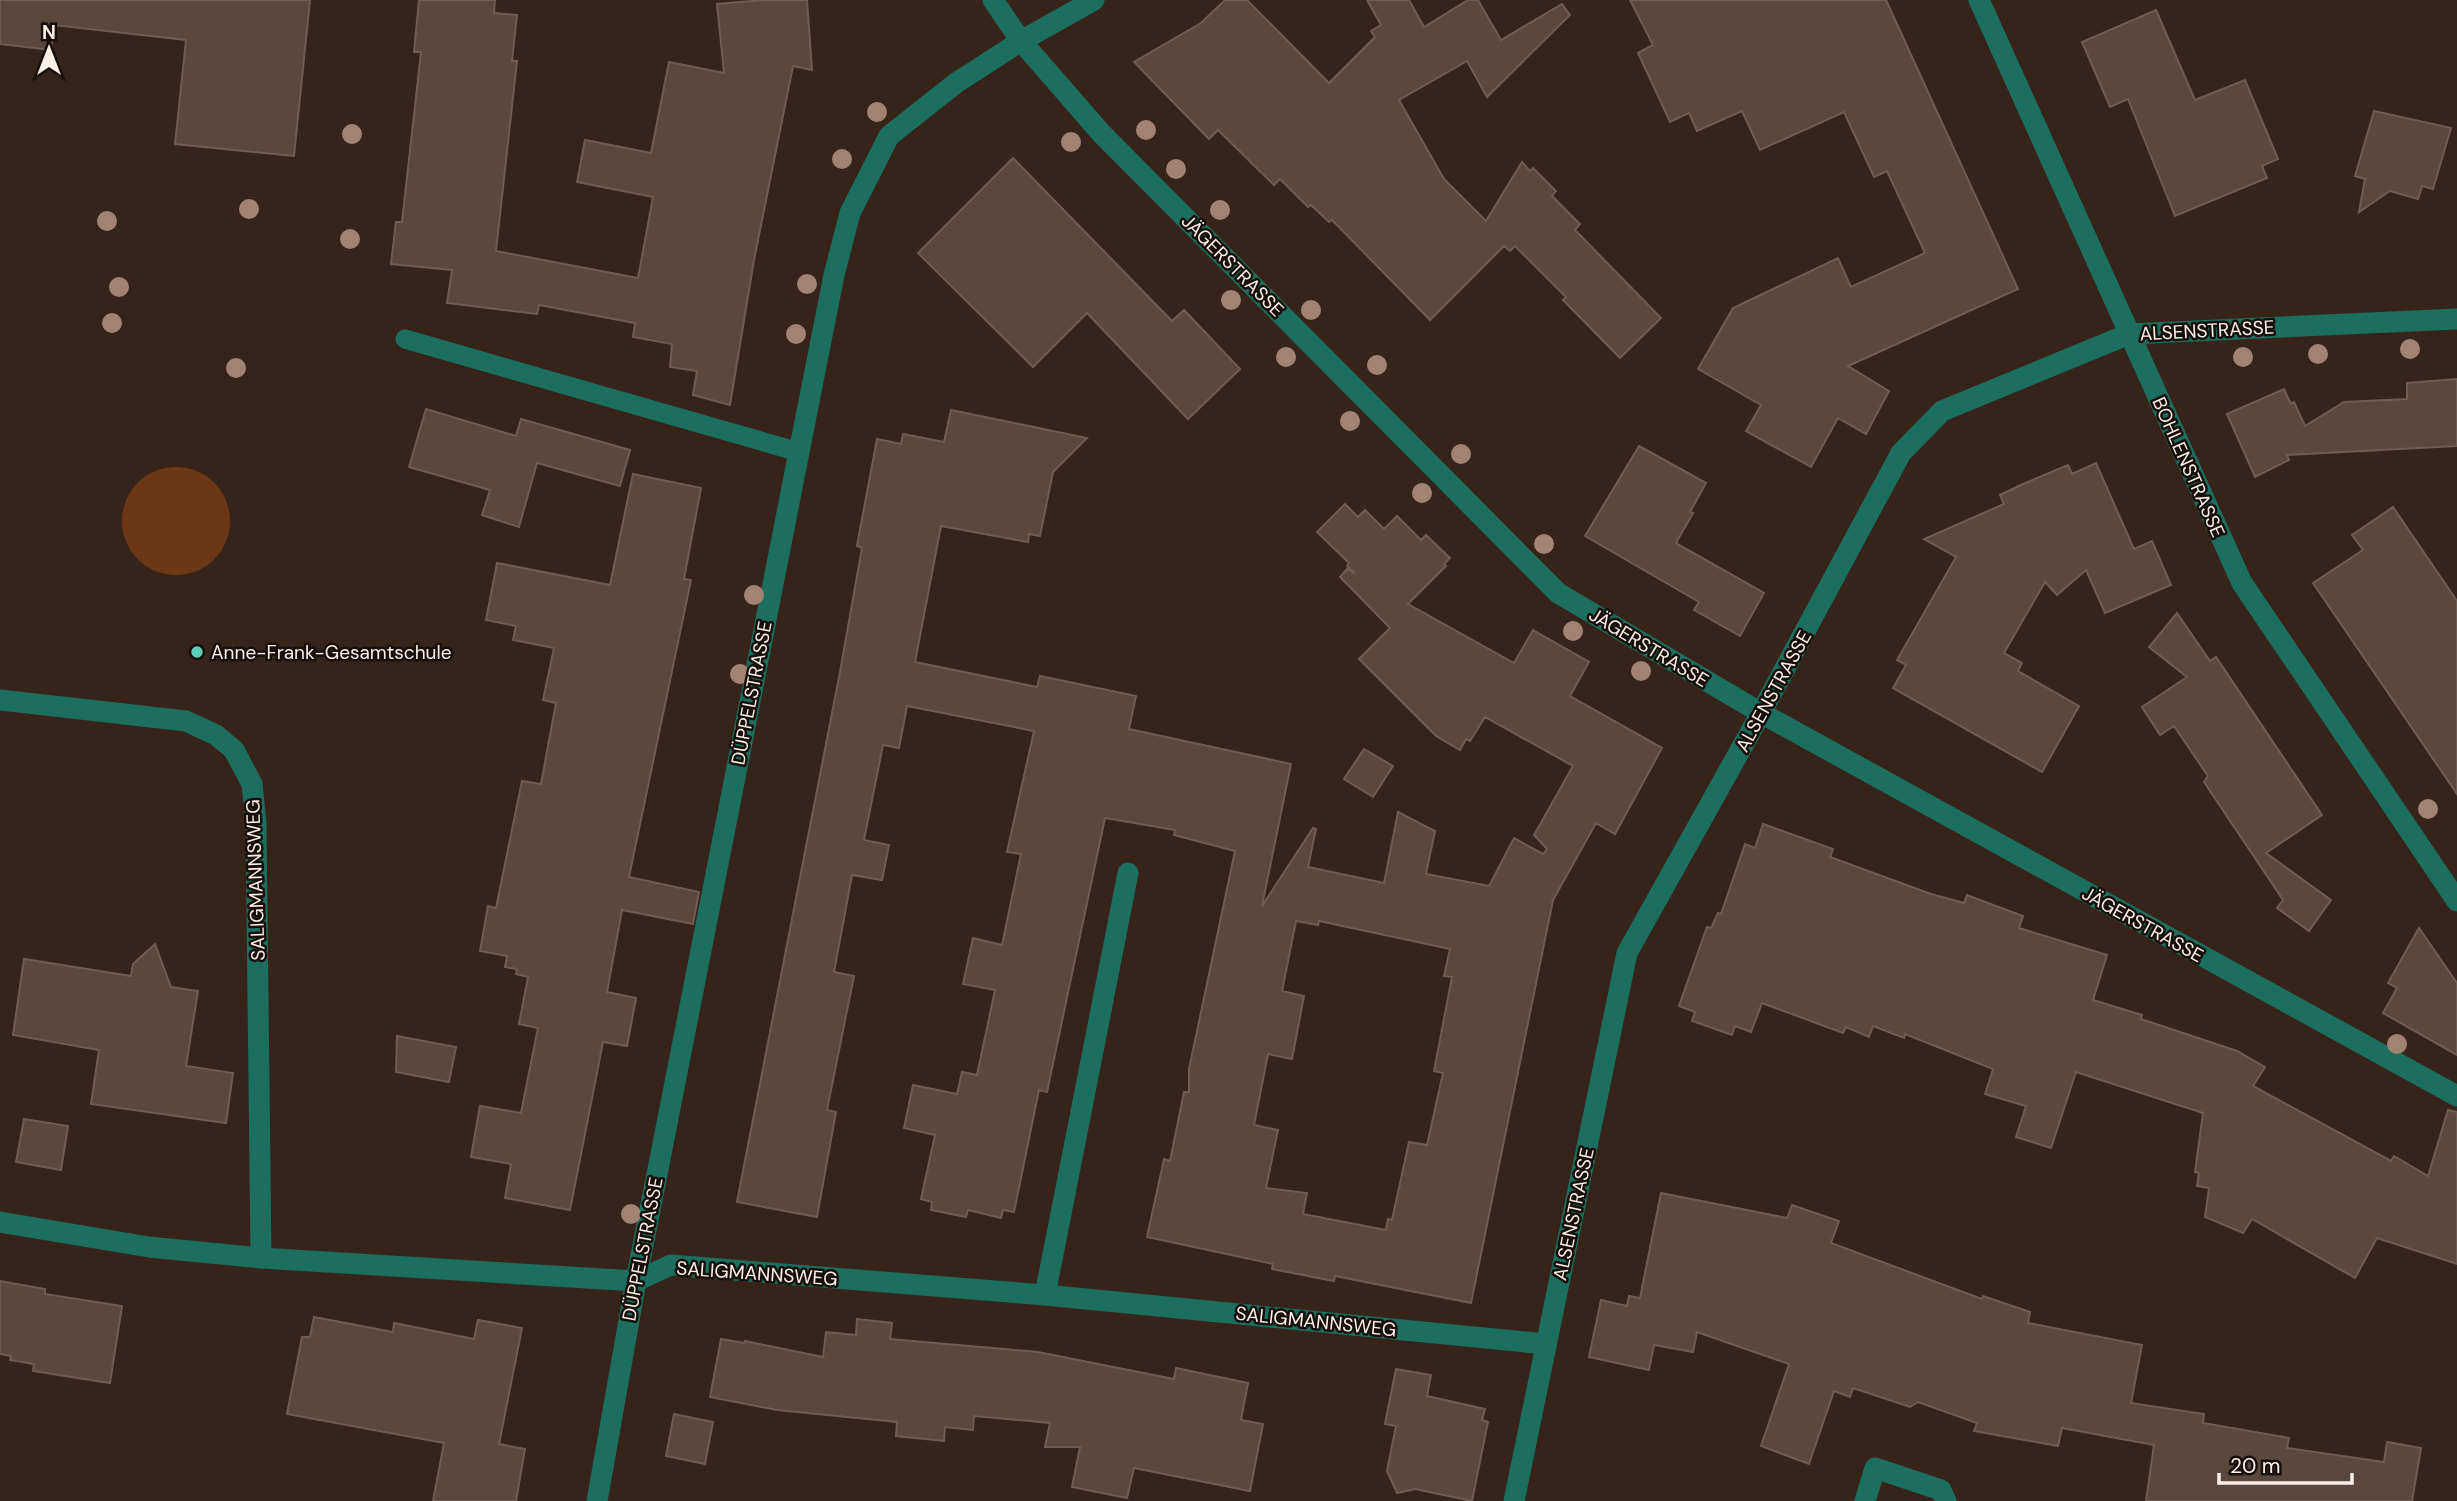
<svg xmlns="http://www.w3.org/2000/svg" width="2457" height="1501" font-family="'DM Sans',sans-serif">
  <style>
    .green { fill: #6c3715 }
    .building { fill: #5b473c; stroke: #715c51; stroke-width: 2; fill-rule: evenodd }
    .lines { fill: none; stroke-linecap: round; stroke-linejoin: round }
    .lane { stroke: #1c6e5f; stroke-width: 19 }
    .street { stroke: #1c6e5f; stroke-width: 21 }
    .tree { fill: #a28371 }
    .poi-dot { fill: #5eceb8; stroke: #170f0b; stroke-width: 2.5 }
    .labels { text-anchor: middle; stroke-width: 5; stroke-linejoin: round; paint-order: stroke }
    .street-label { font-size: 19px; fill: #fbefe8; stroke: #170f0b }
    .poi-label { font-size: 19px; fill: #fbefe8; stroke: #170f0b; text-anchor: start }
  </style>
  <rect width="100%" height="100%" fill="#36241a"/>
  <circle class="green" cx="176" cy="521" r="54"/>
  <g class="building">
    <polygon points="0,0 310,0 294,156 175,144 186,40 54,25 51,50 0,44"/>
    <polygon points="419,0 495,0 494,13 517,15 512,61 517,61 496,251 638,278 653,197 577,182 585,140 651,153 669,62 724,73 717,4 764,0 807,0 812,70 793,66 754,260 730,405 693,395 697,371 670,367 672,344 633,337 635,323 539,305 537,314 447,303 452,270 391,264 396,222 402,222 421,52 414,52"/>
    <polygon points="1225,0 1247,0 1329,83 1375,37 1371,31 1381,25 1367,0 1409,0 1424,27 1468,0 1478,0 1501,40 1562,4 1570,15 1487,97 1467,61 1399,100 1444,179 1486,221 1522,162 1530,171 1533,168 1556,191 1552,196 1580,224 1575,230 1661,318 1620,358 1563,300 1566,297 1515,246 1510,251 1504,246 1430,320 1332,220 1329,222 1311,205 1308,207 1280,179 1274,185 1218,130 1209,139 1134,62 1201,23"/>
    <polygon points="1630,0 1886,0 2018,289 1848,366 1889,391 1866,434 1838,418 1811,467 1746,431 1761,405 1698,369 1733,308 1838,258 1851,287 1925,253 1887,171 1874,177 1844,112 1760,150 1742,111 1697,131 1689,113 1670,122 1638,53 1653,45"/>
    <polygon points="2156,10 2195,100 2245,80 2278,159 2262,166 2267,178 2175,216 2128,99 2110,107 2082,42"/>
    <polygon points="2374,111 2451,128 2433,189 2422,186 2418,199 2390,191 2359,212 2365,179 2355,176"/>
    <polygon points="1013,158 1172,321 1184,310 1240,369 1188,419 1087,313 1033,367 918,253"/>
    <polygon points="2457,379 2457,446 2287,455 2289,460 2255,477 2227,414 2284,389 2291,404 2294,402 2305,426 2344,402 2407,399 2407,383"/>
    <polygon points="426,409 516,436 521,419 630,450 620,486 537,463 519,527 482,515 490,490 409,467"/>
    <path d="M951 410 1087 438 1053 472 1040 536 1029 534 1028 542 941 526 915 662 1037 687 1040 676 1136 696 1129 729 1291 764 1262 906 1313 828 1316 829 1308 867 1384 883 1398 812 1435 831 1426 874 1489 886 1514 838 1543 854 1547 849 1534 835 1573 766 1485 717 1470 741 1466 739 1460 750 1436 736 1359 659 1390 628 1340 577 1347 569 1355 573 1347 566 1349 563 1317 532 1345 504 1358 517 1365 510 1384 529 1397 516 1421 540 1426 535 1450 558 1444 564 1446 566 1408 604 1514 663 1533 630 1589 662 1570 696 1662 748 1615 834 1596 823 1553 900 1471 1303 1335 1276 1334 1281 1272 1269 1273 1264 1147 1237 1164 1159 1170 1161 1184 1092H1189V1069L1235 851 1174 835 1175 830 1105 818 1047 1092 1039 1090 1014 1212 1003 1210 1001 1218 968 1210 966 1217 931 1210 932 1202 921 1199 935 1135 904 1128 913 1085 957 1094 962 1072 977 1075 995 990 963 984 973 938 1002 945 1021 854 1007 852 1034 731 907 706 899 748 883 745 864 840 889 845 882 880 852 875 834 972 854 976 827 1110 836 1112 817 1217 737 1202 840 672 862 548 857 546 877 439 901 444 903 434 944 442ZM1296 921 1318 925 1319 921 1450 949 1444 976 1452 977 1434 1071 1443 1073 1427 1145 1409 1142 1392 1220 1388 1219 1386 1230 1303 1214 1307 1193 1266 1188 1278 1130 1254 1125 1268 1054 1292 1059 1304 996 1282 991Z"/>
    <polygon points="1639,446 1706,483 1690,512 1693,513 1676,543 1764,593 1740,636 1694,610 1699,602 1585,536"/>
    <polygon points="2096,463 2134,549 2152,541 2171,585 2105,613 2086,570 2057,595 2045,582 2004,653 2022,663 2018,671 2079,706 2042,772 1893,688 1906,665 1897,660 1956,557 1924,539 2004,504 2000,495 2023,484 2068,465 2072,474"/>
    <polygon points="633,474 701,488 684,579 691,580 629,877 699,892 693,924 622,910 607,992 636,998 627,1046 603,1042 570,1210 505,1198 511,1164 471,1157 480,1106 521,1113 538,1028 519,1024 528,977 516,974 517,969 505,967 507,956 480,951 488,906 496,908 522,781 541,784 556,703 543,700 554,648 513,640 516,626 486,620 497,563 610,585"/>
    <polygon points="2393,507 2457,601 2457,794 2313,583 2363,550 2352,535"/>
    <polygon points="2177,613 2210,661 2216,657 2322,815 2266,853 2331,900 2309,931 2277,908 2283,900 2204,782 2208,776 2174,726 2160,735 2142,707 2187,677 2149,647"/>
    <polygon points="1364,749 1393,766 1373,797 1344,779"/>
    <polygon points="1763,824 1833,849 1830,857 1931,894 1964,903 1967,895 2023,916 2019,928 2107,955 2093,1000 2142,1015 2141,1019 2237,1051 2265,1067 2253,1086 2391,1161 2394,1156 2428,1176 2448,1110 2457,1112 2457,1264 2377,1238 2355,1278 2252,1219 2243,1233 2205,1217 2209,1188 2197,1186 2199,1173 2195,1172 2203,1113 2076,1072 2051,1148 2016,1137 2026,1106 1985,1094 1993,1069 1905,1034 1904,1038 1873,1026 1869,1037 1846,1027 1843,1033 1762,1003 1751,1032 1735,1026 1732,1035 1692,1021 1695,1012 1679,1006 1707,927 1711,928 1718,913 1721,914 1745,844 1755,848"/>
    <polygon points="2419,928 2457,983 2457,1055 2383,1013 2397,988 2388,983"/>
    <polygon points="155,944 171,987 198,991 186,1066 233,1073 226,1123 91,1104 99,1050 13,1035 24,959 131,976 133,964"/>
    <polygon points="397,1036 456,1047 449,1082 396,1072"/>
    <polygon points="24,1119 68,1126 61,1170 16,1162"/>
    <polygon points="1661,1193 1787,1218 1792,1205 1839,1221 1831,1243 1982,1299 1983,1296 2030,1312 2028,1323 2142,1345 2131,1403 2204,1414 2203,1423 2289,1438 2287,1448 2384,1462 2387,1442 2421,1448 2412,1501 2146,1501 2154,1445 2062,1428 2058,1446 1974,1431 1977,1423 1918,1402 1910,1407 1853,1388 1850,1397 1834,1391 1809,1464 1761,1446 1789,1364 1697,1332 1693,1352 1654,1345 1649,1370 1589,1357 1601,1300 1627,1306 1629,1296 1640,1298"/>
    <polygon points="0,1281 45,1289 45,1294 122,1306 110,1383 33,1371 34,1364 10,1360 11,1356 0,1354"/>
    <polygon points="314,1317 393,1332 394,1323 474,1339 478,1320 522,1328 499,1444 525,1449 516,1501 433,1501 444,1443 287,1414 302,1337 310,1337"/>
    <polygon points="857,1319 892,1323 890,1339 1038,1352 1174,1379 1176,1368 1248,1383 1241,1420 1263,1424 1250,1491 1134,1468 1127,1498 1072,1487 1080,1447 1045,1447 1050,1423 974,1416 973,1430 945,1427 944,1441 896,1436 897,1422 777,1410 710,1397 721,1339 744,1343 745,1341 823,1357 826,1332 856,1335"/>
    <polygon points="1396,1369 1431,1375 1427,1396 1485,1409 1482,1420 1488,1422 1472,1501 1415,1489 1397,1493 1387,1471 1396,1426 1385,1424"/>
    <polygon points="674,1414 713,1422 705,1464 666,1456"/>
  </g>
  <g class="lines">
    <polyline class="lane" points="405,339 799,452"/>
    <g class="street">
      <polyline points="993,0 1021,41 1101,133 1558,593 1761,713 2457,1096"/>
      <polyline points="1979,0 2242,583 2457,901"/>
      <polyline points="0,700 186,721 216,735 234,750 252,784 256,823 261,1258"/>
      <polyline points="0,1222 149,1247 261,1258 636,1281 671,1265 1045,1295 1546,1344"/>
      <polyline points="1045,1295 1128,873"/>
      <polyline points="597,1501 636,1281 799,452 834,275 850,213 889,136 956,83 1021,41 1094,0"/>
      <polyline points="1514,1501 1627,953 1761,713 1901,453 1942,411 2129,334 2457,319"/>
      <polyline points="1865,1501 1875,1468 1941,1490 1946,1501"/>
    </g>
  </g>
  <g class="tree">
    <circle cx="877" cy="112" r="10"/>
    <circle cx="1146" cy="130" r="10"/>
    <circle cx="352" cy="134" r="10"/>
    <circle cx="1071" cy="142" r="10"/>
    <circle cx="842" cy="159" r="10"/>
    <circle cx="1176" cy="169" r="10"/>
    <circle cx="249" cy="209" r="10"/>
    <circle cx="1220" cy="210" r="10"/>
    <circle cx="107" cy="221" r="10"/>
    <circle cx="350" cy="239" r="10"/>
    <circle cx="807" cy="284" r="10"/>
    <circle cx="119" cy="287" r="10"/>
    <circle cx="1231" cy="300" r="10"/>
    <circle cx="1311" cy="310" r="10"/>
    <circle cx="112" cy="323" r="10"/>
    <circle cx="796" cy="334" r="10"/>
    <circle cx="2410" cy="349" r="10"/>
    <circle cx="2318" cy="354" r="10"/>
    <circle cx="1286" cy="357" r="10"/>
    <circle cx="2243" cy="357" r="10"/>
    <circle cx="1377" cy="365" r="10"/>
    <circle cx="236" cy="368" r="10"/>
    <circle cx="1350" cy="421" r="10"/>
    <circle cx="1461" cy="454" r="10"/>
    <circle cx="1422" cy="493" r="10"/>
    <circle cx="1544" cy="544" r="10"/>
    <circle cx="754" cy="595" r="10"/>
    <circle cx="1573" cy="631" r="10"/>
    <circle cx="1641" cy="671" r="10"/>
    <circle cx="740" cy="674" r="10"/>
    <circle cx="2428" cy="809" r="10"/>
    <circle cx="2397" cy="1044" r="10"/>
    <circle cx="631" cy="1214" r="10"/>
  </g>
  <circle class="poi-dot" cx="197" cy="652" r="7"/>
  <g class="labels">
    <g class="street-label">
      <text transform="translate(1233 265) rotate(45)" y="7">JÄGERSTRASSE</text>
      <text transform="translate(2207 330) rotate(-3)" y="7">ALSENSTRASSE</text>
      <text transform="translate(2189 467) rotate(66)" y="7">BOHLENSTRASSE</text>
      <text transform="translate(1649 647) rotate(31)" y="7">JÄGERSTRASSE</text>
      <text transform="translate(1773 691) rotate(-61)" y="7">ALSENSTRASSE</text>
      <text transform="translate(751 693) rotate(-79)" y="7">DÜPPELSTRASSE</text>
      <text transform="translate(255 880) rotate(-92)" y="7">SALIGMANNSWEG</text>
      <text transform="translate(2143 924) rotate(29)" y="7">JÄGERSTRASSE</text>
      <text transform="translate(1573 1214) rotate(-78)" y="7">ALSENSTRASSE</text>
      <text transform="translate(642 1249) rotate(-79)" y="7">DÜPPELSTRASSE</text>
      <text transform="translate(757 1273) rotate(4)" y="7">SALIGMANNSWEG</text>
      <text transform="translate(1316 1321) rotate(6)" y="7">SALIGMANNSWEG</text>
    </g>
    <g class="poi-label">
      <text x="211" y="659">Anne-Frank-Gesamtschule</text>
    </g>
  </g>
  <g transform="translate(49 49)" stroke="#170f0b" stroke-width="5" paint-order="stroke">
  <path d="M0-5L12 26L0 18L-12 26Z" fill="#fbefe8"/>
  <text y="-10" font-size="19" font-weight="bold" text-anchor="middle" fill="#fbefe8">N</text>
  </g>
  <path d="M2219 1473v10h133v-10" fill="none" stroke="#fbefe8" stroke-width="3.5"/>
  <text x="2230" y="1473" font-size="21" fill="#fbefe8" stroke="#170f0b" stroke-width="5" paint-order="stroke">20 m</text>
</svg>
